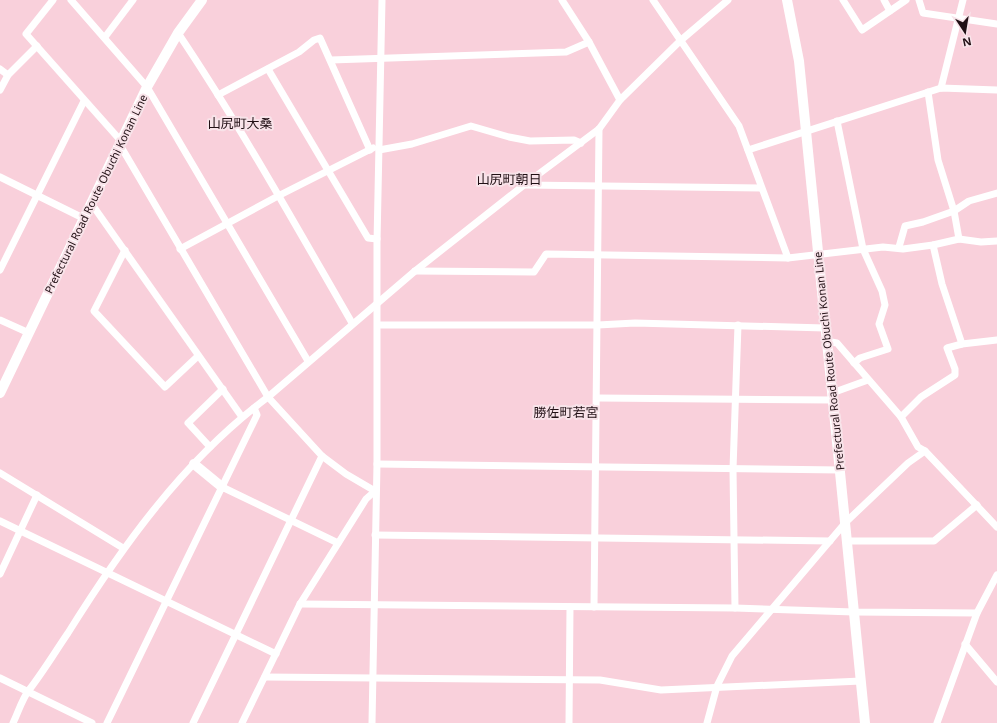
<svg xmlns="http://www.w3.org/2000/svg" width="997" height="723" font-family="'Noto Sans','Noto Sans JP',sans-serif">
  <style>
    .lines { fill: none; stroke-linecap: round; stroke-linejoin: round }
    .street { stroke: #fff; stroke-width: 7 }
    .secondary { stroke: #fff; stroke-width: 10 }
    .labels { text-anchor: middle; stroke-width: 4; stroke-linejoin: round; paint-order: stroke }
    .street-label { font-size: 11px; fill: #211015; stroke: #f8e3e9 }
    .quarter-label { font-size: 13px; fill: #211015; stroke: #f8e3e9 }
  </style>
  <rect width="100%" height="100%" fill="#f9d0db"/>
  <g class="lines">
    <g class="street">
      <polyline points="53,0 26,34 121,141"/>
      <polyline points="71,0 147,87 308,361"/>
      <polyline points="562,0 589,42 620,100"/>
      <polyline points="653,0 739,126 788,258"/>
      <polyline points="843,0 862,30 906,0"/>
      <polyline points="884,0 890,11"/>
      <polyline points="919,0 923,13 997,24"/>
      <path d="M178 33C241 127 296 226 352 323"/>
      <polyline points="105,37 133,0"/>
      <polyline points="331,60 566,52 589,42"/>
      <polyline points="0,69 8,75"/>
      <polyline points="268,69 368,238 377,239"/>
      <polyline points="941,88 963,0"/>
      <polyline points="0,90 8,75 37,46"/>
      <polyline points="928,92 938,160 954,211 959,239"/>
      <polyline points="218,95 299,52 314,40 320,38 370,150"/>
      <polyline points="837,121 863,249 882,291 885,305 879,324 888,349 860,358 854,363"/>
      <polyline points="120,145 268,397 322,456 346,474 375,491"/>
      <polyline points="379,150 412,144 471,126 509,137 530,141 574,140 581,143"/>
      <polyline points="748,150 941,88 997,90"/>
      <polyline points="0,177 83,218"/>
      <polyline points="524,185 761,188"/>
      <polyline points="91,203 242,417"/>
      <polyline points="933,245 942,284 962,344"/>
      <polyline points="899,247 905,226 923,222 954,211 969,201 997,193"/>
      <polyline points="180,249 278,196 373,148"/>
      <polyline points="125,250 94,311 165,387 198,356"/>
      <polyline points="0,270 84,101"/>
      <polyline points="415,271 534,272 546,254 788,258 883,247 903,249 933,245 959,239 981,242 997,241"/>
      <polyline points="0,320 29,333"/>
      <polyline points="378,325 598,325 635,323 825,328"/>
      <polyline points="826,341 837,343 901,417 918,447 925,451 997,527"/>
      <polyline points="832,393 868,380"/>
      <polyline points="598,398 832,400"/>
      <polyline points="901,417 921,397 955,375 955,369 947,348 962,344 997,340"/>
      <polyline points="210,447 188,423 223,389"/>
      <polyline points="377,464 840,470"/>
      <polyline points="0,473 123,548"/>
      <polyline points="222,487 338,543"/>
      <polyline points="0,521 276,654"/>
      <polyline points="375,535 830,541"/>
      <polyline points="848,541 934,541 977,505"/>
      <polyline points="0,574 37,495"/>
      <polyline points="300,604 735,608 854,612 977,613"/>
      <polyline points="594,607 599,129"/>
      <polyline points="735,608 733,469 738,325"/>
      <polyline points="965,644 997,682"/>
      <polyline points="265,677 600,680 661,690 861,681"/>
      <polyline points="0,678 92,723"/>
      <path d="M13 723C18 713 22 699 29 690 43 672 55 652 68 633 123 545 184 460 268 397L415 271 524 185 599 129 620 100 680 41 728 0"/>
      <polyline points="107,723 257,415 254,408"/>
      <polyline points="193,723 322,456"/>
      <polyline points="242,723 300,604 366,499 375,491"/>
      <polyline points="372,723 377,464 377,242 382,0"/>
      <polyline points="569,723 570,607"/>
      <polyline points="707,723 717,686 732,656 846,522 908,463 925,451"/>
      <polyline points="937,723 977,613 997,575"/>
    </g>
    <g class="secondary">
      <polyline points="787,0 799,61 865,723"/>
      <polyline points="0,393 147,87 178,33 202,0"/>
      <polyline points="194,464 222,487"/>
    </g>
  </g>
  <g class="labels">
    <g class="street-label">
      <text transform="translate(96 194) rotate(-64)" y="4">Prefectural Road Route Obuchi Konan Line</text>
      <text transform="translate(829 361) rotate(-96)" y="4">Prefectural Road Route Obuchi Konan Line</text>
    </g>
    <g class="quarter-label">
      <text x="240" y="128">山尻町大桑</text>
      <text x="509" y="184">山尻町朝日</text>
      <text x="566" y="417">勝佐町若宮</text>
    </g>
  </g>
  <g transform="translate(965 32) rotate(168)" stroke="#f8e3e9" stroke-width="3" paint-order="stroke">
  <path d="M0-3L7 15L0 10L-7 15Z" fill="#211015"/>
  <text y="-6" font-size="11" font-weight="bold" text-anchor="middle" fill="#211015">N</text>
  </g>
</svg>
